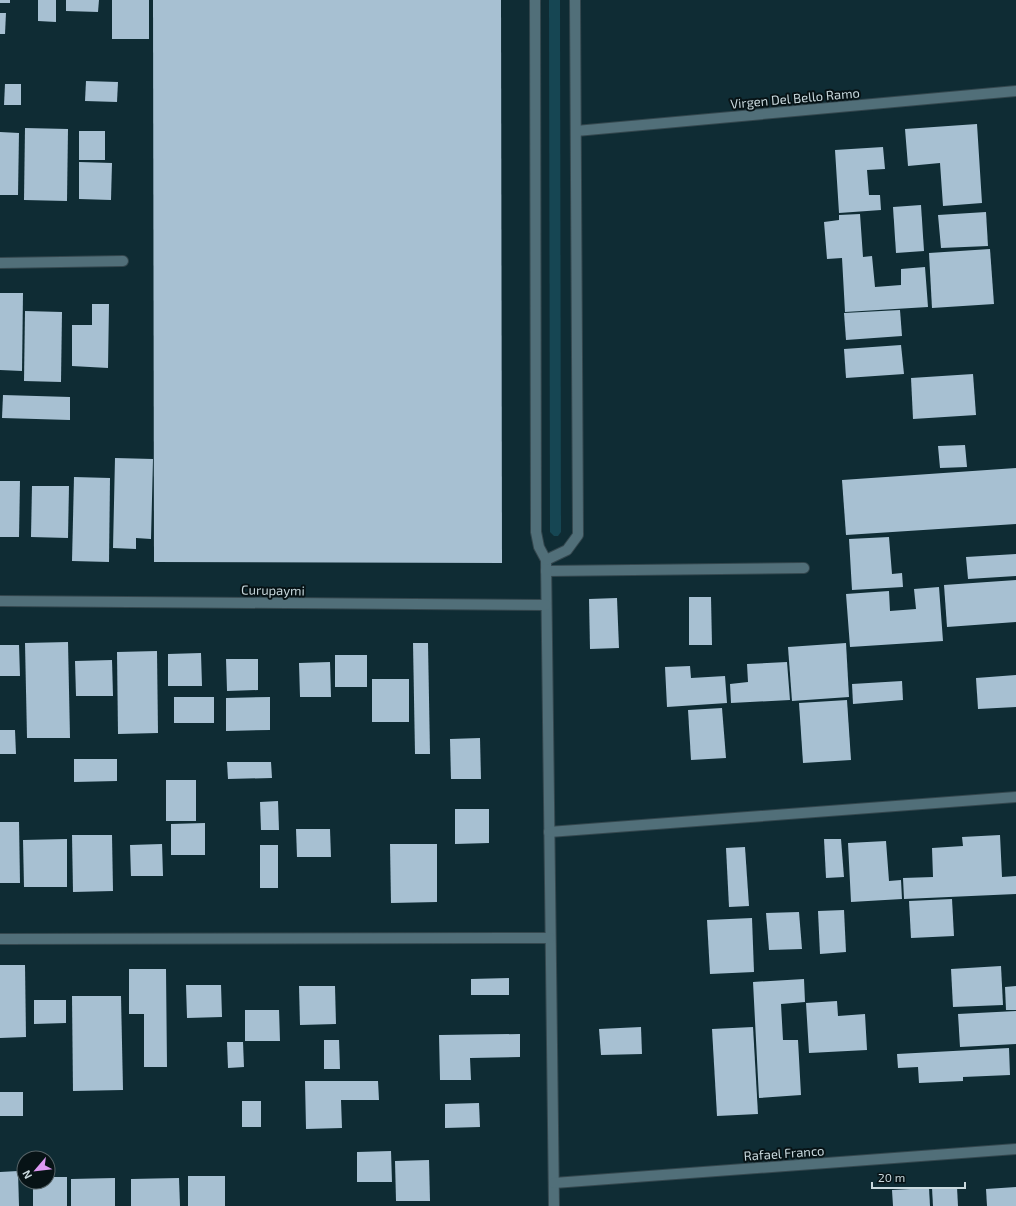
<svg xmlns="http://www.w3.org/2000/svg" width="1016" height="1206" font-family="'Exo 2',sans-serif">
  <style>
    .green { fill: #164653 }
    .building { fill: #a7c0d2 }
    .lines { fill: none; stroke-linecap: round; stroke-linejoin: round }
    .lane-casing { stroke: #34474e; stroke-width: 12 }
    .street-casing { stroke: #34474e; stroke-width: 12 }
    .lane { stroke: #516f79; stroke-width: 10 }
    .street { stroke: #516f79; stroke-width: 10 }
    .labels { text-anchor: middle; stroke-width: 4; stroke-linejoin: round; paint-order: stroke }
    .street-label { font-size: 13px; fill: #c9d9de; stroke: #071316 }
  </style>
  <rect width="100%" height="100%" fill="#0f2c34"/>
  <polygon class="green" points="549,0 560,0 561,532 558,536 554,536 550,532"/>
  <g class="building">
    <rect x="0" y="0" width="10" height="3"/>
    <polygon points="38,0 56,0 56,22 38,21"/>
    <polygon points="66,0 99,0 98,12 66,11"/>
    <rect x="112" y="0" width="37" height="39"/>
    <polygon points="153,0 501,0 502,563 154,562"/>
    <polygon points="0,13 6,13 5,34 0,34"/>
    <polygon points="86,81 118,82 117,102 85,101"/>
    <polygon points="5,84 21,84 21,105 4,105"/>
    <polygon points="977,124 982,203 943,206 940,163 908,166 905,129"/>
    <polygon points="25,128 68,129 67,201 24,200"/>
    <rect x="79" y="131" width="26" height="29"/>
    <polygon points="0,132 19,133 18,195 0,195"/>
    <polygon points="883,147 885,169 867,170 869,195 880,195 881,210 839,213 835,150"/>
    <polygon points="79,162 112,163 111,200 79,199"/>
    <polygon points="921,205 924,251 896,253 893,207"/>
    <polygon points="986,212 988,246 941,248 938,215"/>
    <polygon points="860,214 863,257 872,256 875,287 901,285 901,269 925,267 928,307 845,312 842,258 827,259 824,222 839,220 839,215"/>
    <polygon points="990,249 994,304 932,308 929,253"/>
    <polygon points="0,293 23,293 22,371 0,370"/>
    <polygon points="92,304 109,304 108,368 72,366 72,325 92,325"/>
    <polygon points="900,310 902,336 846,340 844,313"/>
    <polygon points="25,311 62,312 61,382 24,381"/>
    <polygon points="901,345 904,374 846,378 844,349"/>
    <polygon points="973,374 976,415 913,419 911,378"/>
    <polygon points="3,395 70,397 70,420 2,418"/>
    <polygon points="965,445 967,467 940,468 938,446"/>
    <polygon points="115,458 153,459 151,539 136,538 136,549 113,548"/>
    <polygon points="1016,468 1016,524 846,535 842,480"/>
    <polygon points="74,477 110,478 109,562 72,561"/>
    <polygon points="0,481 20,481 19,537 0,537"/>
    <polygon points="32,486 69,486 68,538 31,537"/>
    <polygon points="889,537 892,574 902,573 903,587 852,590 849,539"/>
    <polygon points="1016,554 1016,576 968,579 966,557"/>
    <polygon points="1016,580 1016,622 947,627 944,585"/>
    <polygon points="939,587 943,641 850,647 846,594 889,591 890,611 916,609 914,589"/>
    <polygon points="689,597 711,597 712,645 689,645"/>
    <polygon points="617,598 619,648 590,649 589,599"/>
    <polygon points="68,642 70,738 27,738 25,643"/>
    <polygon points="413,643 428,643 430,754 415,754"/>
    <polygon points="846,643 849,697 792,701 788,647"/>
    <polygon points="0,645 19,645 20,676 0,676"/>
    <polygon points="157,651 158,733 118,734 117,652"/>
    <polygon points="201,653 202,686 168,686 168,654"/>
    <rect x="335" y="655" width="32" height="32"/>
    <polygon points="226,659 258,659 258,690 227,691"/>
    <polygon points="112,660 113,696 76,696 75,661"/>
    <polygon points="330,662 331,697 300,697 299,663"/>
    <polygon points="787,662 790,700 731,703 730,684 748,682 747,664"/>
    <polygon points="690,666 691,678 725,676 727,703 667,707 665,667"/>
    <polygon points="1016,675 1016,707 978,709 976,678"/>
    <rect x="372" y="679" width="37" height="43"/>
    <polygon points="902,681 903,700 853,704 852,684"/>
    <rect x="174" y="697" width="40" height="26"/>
    <polygon points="270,697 270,730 226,731 226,698"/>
    <polygon points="847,700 851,760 803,763 799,703"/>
    <polygon points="722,708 726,758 691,760 688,710"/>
    <polygon points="0,730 15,730 16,754 0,754"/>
    <polygon points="480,738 481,779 451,779 450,739"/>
    <polygon points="74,759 117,759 117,781 74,782"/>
    <polygon points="227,762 271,762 272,778 228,779"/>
    <rect x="166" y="780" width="30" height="41"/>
    <polygon points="278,801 279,830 261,830 260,802"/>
    <polygon points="455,809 489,809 489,843 455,844"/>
    <polygon points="0,822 19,822 20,883 0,883"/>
    <polygon points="205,823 205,855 171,855 171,824"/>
    <polygon points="296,829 330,829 331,857 297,857"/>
    <polygon points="72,835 112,835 113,891 73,892"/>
    <polygon points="1000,835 1002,877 1016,876 1016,894 904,899 903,878 933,877 932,848 963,846 962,837"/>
    <polygon points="67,839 67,887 24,887 23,840"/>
    <polygon points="824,839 841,839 844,877 826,878"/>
    <polygon points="886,841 889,881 901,880 902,899 851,902 848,843"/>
    <polygon points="162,844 163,876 131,876 130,845"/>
    <polygon points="390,844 437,844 437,902 391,903"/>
    <rect x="260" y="845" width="18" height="43"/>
    <polygon points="745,847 749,906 729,907 726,848"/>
    <polygon points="952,899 954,936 911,938 909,901"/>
    <polygon points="844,910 846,952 820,954 818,911"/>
    <polygon points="799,912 802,949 769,950 766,913"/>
    <polygon points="752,918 754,972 710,974 707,920"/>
    <polygon points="0,965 25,965 26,1037 0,1038"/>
    <polygon points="1001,966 1003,1005 953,1007 951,969"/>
    <polygon points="129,969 166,969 167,1067 144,1067 144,1014 129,1014"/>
    <polygon points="509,978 509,995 471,995 471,979"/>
    <polygon points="804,979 805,1002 781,1004 783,1040 798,1040 801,1095 759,1098 753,982"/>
    <polygon points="186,985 221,985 222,1017 187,1018"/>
    <polygon points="299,986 335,986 336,1024 300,1025"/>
    <polygon points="1016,986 1016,1010 1006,1010 1005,987"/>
    <polygon points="72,996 121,996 123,1090 73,1091"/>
    <polygon points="34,1000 66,1000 66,1023 34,1024"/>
    <polygon points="837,1001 838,1016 865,1014 867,1050 809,1053 806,1003"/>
    <polygon points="245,1010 279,1010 280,1041 245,1041"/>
    <polygon points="1016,1011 1016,1044 960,1047 958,1014"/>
    <polygon points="641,1027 642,1054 601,1055 599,1029"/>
    <polygon points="753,1027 758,1114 717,1116 712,1029"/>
    <polygon points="520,1034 520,1057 470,1058 471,1080 440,1080 439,1035"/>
    <polygon points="324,1040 339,1040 340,1069 324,1069"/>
    <polygon points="227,1042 243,1042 244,1067 228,1068"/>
    <polygon points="1009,1048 1010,1075 963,1077 963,1081 919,1083 918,1067 898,1068 897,1054"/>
    <polygon points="305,1081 378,1081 379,1100 341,1100 342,1128 306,1129"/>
    <rect x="0" y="1092" width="23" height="24"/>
    <rect x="242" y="1101" width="19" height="26"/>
    <polygon points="479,1103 480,1127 445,1128 445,1104"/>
    <polygon points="391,1151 392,1182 357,1182 357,1152"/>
    <polygon points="429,1160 430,1201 396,1201 395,1161"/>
    <polygon points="18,1171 19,1206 0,1206 0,1172"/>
    <rect x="188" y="1176" width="37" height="30"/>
    <polygon points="48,1177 67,1177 67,1206 33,1206 33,1182 48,1182"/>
    <polygon points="115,1178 115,1206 71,1206 71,1179"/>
    <polygon points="179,1178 180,1206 131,1206 131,1179"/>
    <polygon points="957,1187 958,1206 933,1206 932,1188"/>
    <polygon points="1016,1187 1016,1206 987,1206 986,1189"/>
    <polygon points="929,1188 930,1206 893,1206 892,1190"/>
  </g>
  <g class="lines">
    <defs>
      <polyline id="lane" points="546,571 804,568"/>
      <g id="street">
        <polyline points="535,0 536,532 539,547 546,560 554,1206"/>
        <polyline points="576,131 1016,91"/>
        <polyline points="0,263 123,261"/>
        <polyline points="546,560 567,550 578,535 575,0"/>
        <polyline points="0,601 546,605"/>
        <polyline points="549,832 1016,797"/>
        <polyline points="0,939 550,938"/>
        <polyline points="554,1183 1016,1149"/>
      </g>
    </defs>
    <use href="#lane" class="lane-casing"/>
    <use href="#street" class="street-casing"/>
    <use href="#lane" class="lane"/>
    <use href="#street" class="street"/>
  </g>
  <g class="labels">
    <g class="street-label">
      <text transform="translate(795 98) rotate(-5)" y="5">Virgen Del Bello Ramo</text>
      <text transform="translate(273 590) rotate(1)" y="5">Curupaymi</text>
      <text transform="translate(784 1153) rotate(-4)" y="5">Rafael Franco</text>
    </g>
  </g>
  <g transform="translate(36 1170) rotate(242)"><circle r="19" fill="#071316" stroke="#556266"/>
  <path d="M0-3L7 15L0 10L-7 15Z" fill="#dd99f3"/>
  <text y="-6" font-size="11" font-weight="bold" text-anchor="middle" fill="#c9d9de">N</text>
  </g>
  <path d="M872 1182v6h93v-6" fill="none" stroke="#c9d9de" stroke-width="2"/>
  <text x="878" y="1182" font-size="12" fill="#c9d9de" stroke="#071316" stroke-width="3" paint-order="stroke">20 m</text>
</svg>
